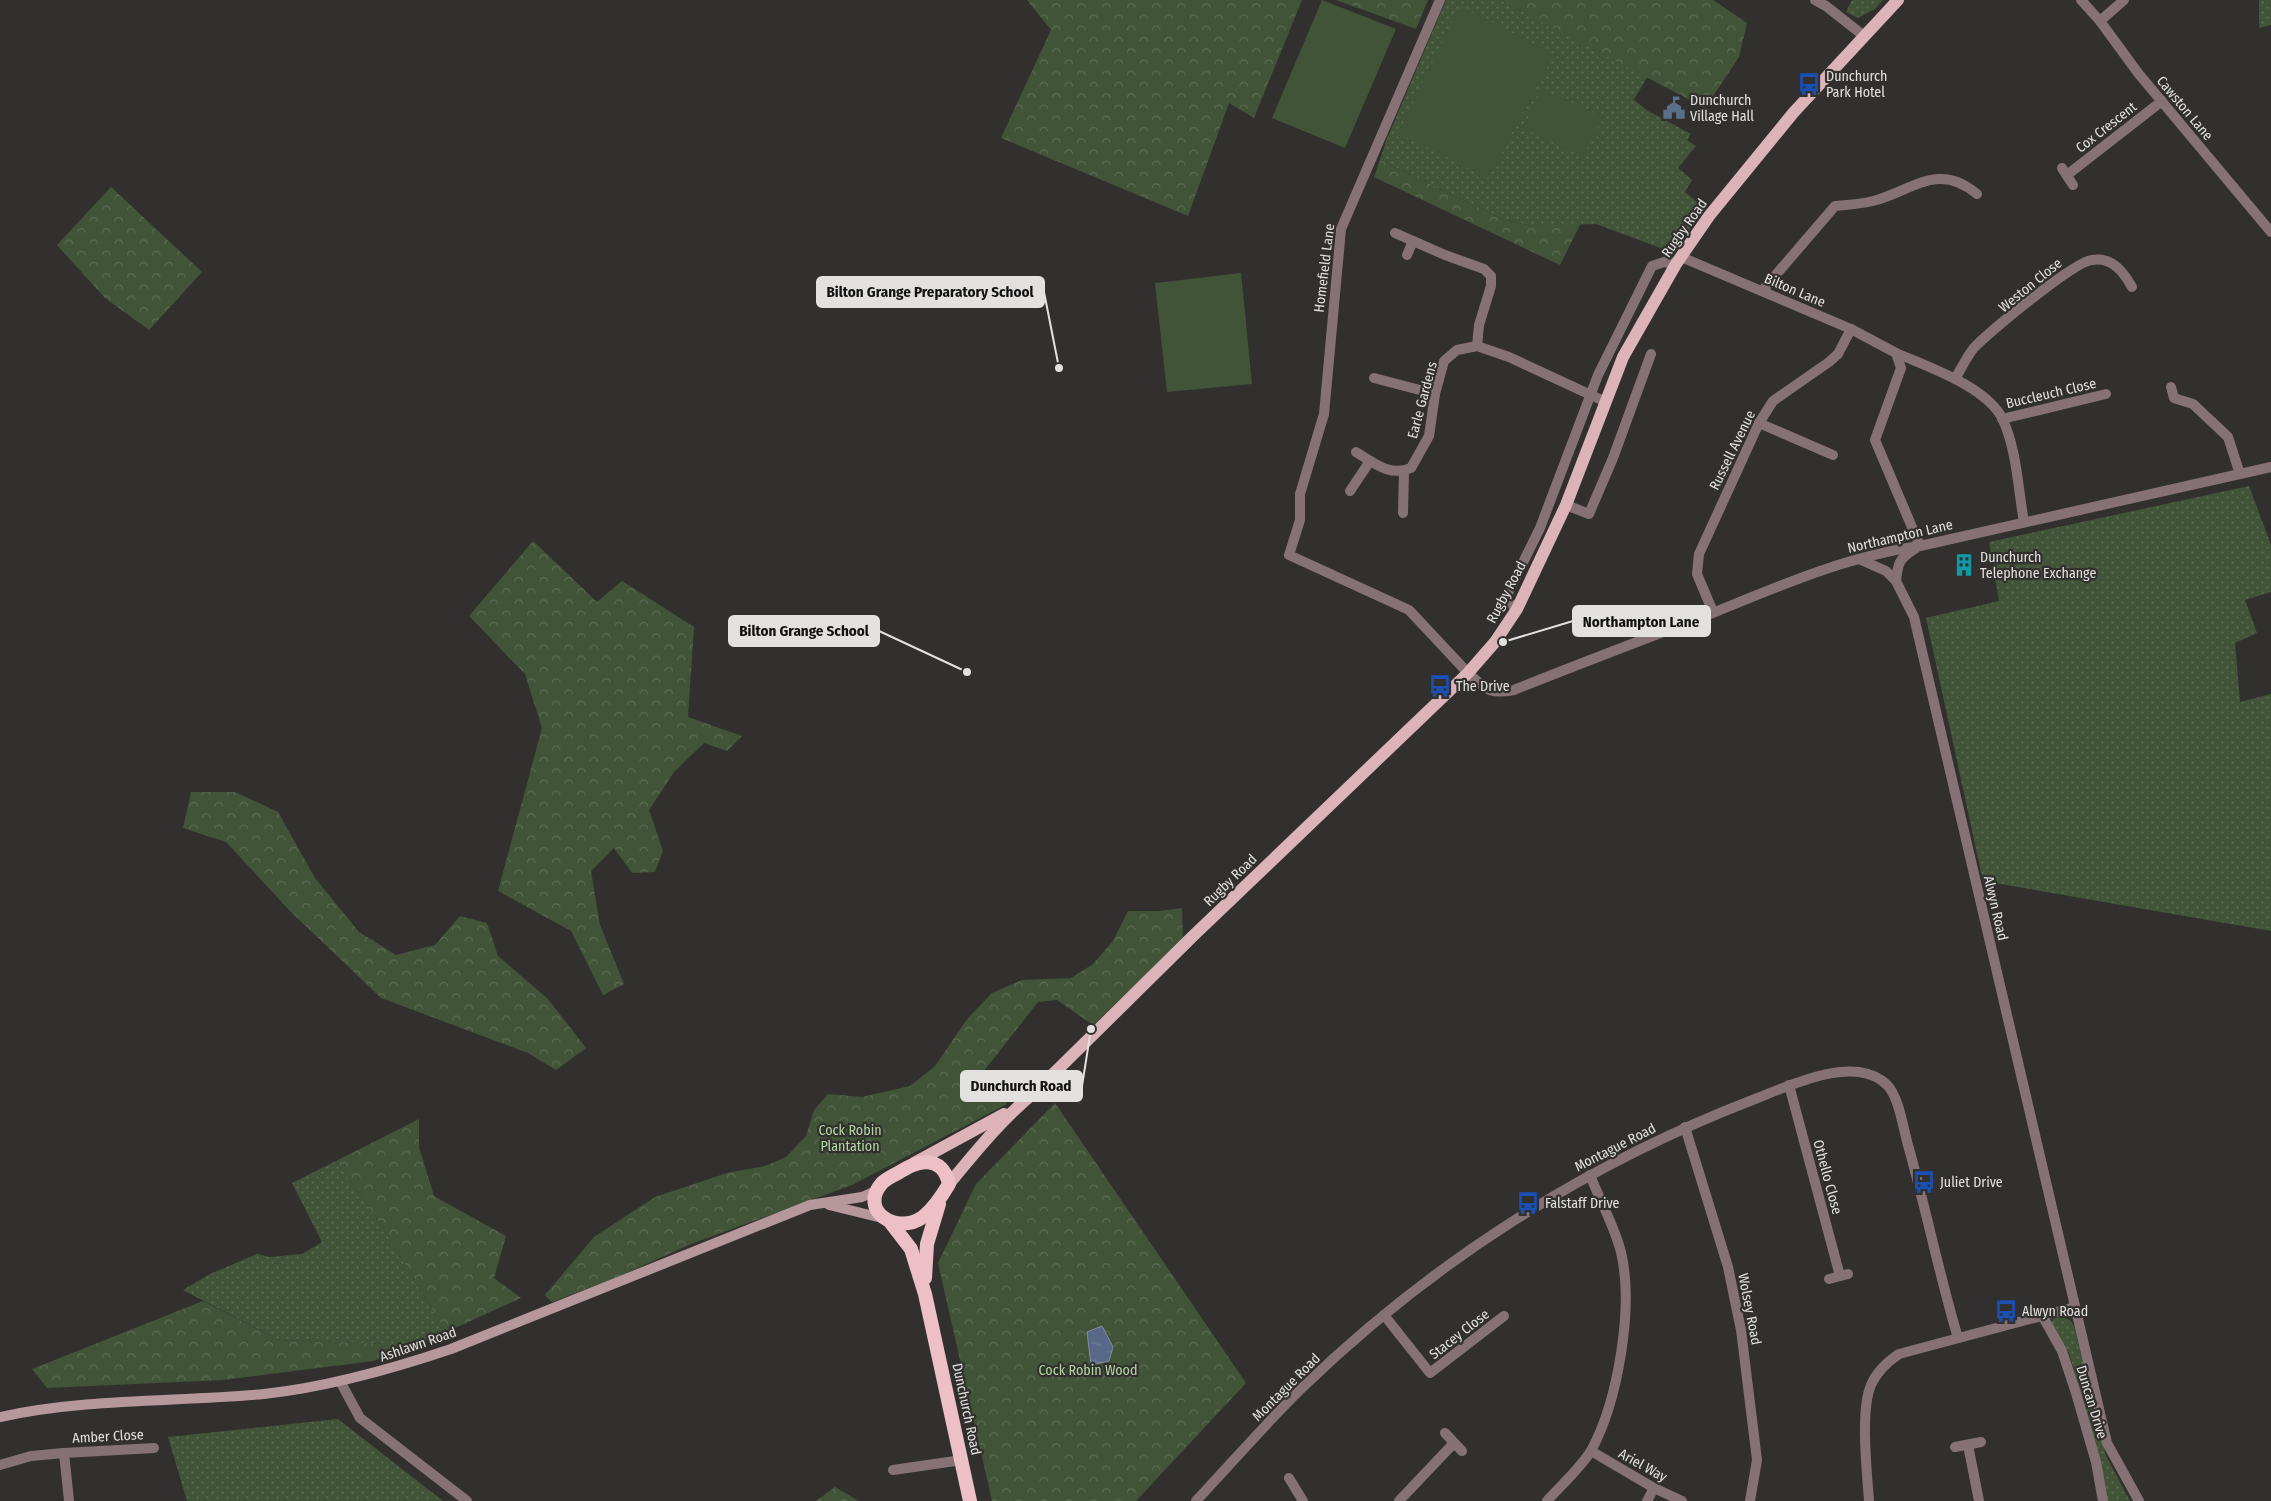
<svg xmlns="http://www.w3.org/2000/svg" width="2271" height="1501" font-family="'Fira Sans Condensed',sans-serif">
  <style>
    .grass { fill: url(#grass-dots) }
    .forest { fill: url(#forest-crowns) }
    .pitch { fill: #415438 }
    .water { fill: url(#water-ripples); stroke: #818ca2 }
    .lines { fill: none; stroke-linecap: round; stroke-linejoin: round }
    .minor { stroke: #867275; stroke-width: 10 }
    .tertiary { stroke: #867275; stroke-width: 10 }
    .secondary { stroke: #b6979b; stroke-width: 10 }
    .primary { stroke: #dbb3b8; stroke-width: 12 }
    .trunk { stroke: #ecc0c6; stroke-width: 14 }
    .labels { text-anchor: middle; stroke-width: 4.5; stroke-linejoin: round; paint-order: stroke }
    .poi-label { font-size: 14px; fill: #e2e1df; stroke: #32302e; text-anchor: start }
    .street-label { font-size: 14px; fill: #e2e1df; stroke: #32302e }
    .park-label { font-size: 14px; fill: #b2d8a0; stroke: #32302e }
    .leader { fill: none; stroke: #e2e1df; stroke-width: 2 }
    .callout-dot { fill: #e2e1df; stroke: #32302e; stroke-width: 2 }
    .callout { fill: #e2e1df; stroke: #e2e1df; stroke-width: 2 }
    .callout-label { font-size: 15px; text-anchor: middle; font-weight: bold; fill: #111 }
  </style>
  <defs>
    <pattern id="grass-dots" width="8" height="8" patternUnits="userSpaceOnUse" patternTransform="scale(1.25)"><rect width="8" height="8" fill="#415438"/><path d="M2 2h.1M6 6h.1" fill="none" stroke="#5c6c54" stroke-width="1.8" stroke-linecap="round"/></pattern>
    <pattern id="forest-crowns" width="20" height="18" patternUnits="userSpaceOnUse" patternTransform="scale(1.25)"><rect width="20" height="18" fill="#415438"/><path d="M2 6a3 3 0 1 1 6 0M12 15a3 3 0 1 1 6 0" fill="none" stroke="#5c6c54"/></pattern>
    <pattern id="water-ripples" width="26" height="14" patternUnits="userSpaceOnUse" patternTransform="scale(1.25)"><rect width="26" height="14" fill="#576888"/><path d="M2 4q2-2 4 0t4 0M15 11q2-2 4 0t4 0" fill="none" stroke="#6f7d98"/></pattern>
  </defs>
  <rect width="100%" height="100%" fill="#32302e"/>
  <g class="grass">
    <polygon points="1446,0 1500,0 1647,77 1634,100 1648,111 1691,134 1687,140 1696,146 1678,168 1692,180 1685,192 1704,208 1674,253 1596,224 1533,226 1505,220 1380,160 1386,141"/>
    <polygon points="1852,0 1883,0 1875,9 1858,18 1846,12"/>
    <polygon points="2259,0 2271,0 2271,25 2259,28"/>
    <polygon points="2249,486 2271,545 2271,592 2245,600 2257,633 2235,643 2240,702 2271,694 2271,931 1983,881 1926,618 1999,601 1989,542"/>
    <polygon points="336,1161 382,1226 446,1332 416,1345 279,1340 183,1290 210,1274 257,1254 270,1257 302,1254 322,1242 292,1183"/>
    <polygon points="2062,1317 2070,1320 2074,1326 2106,1456 2130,1501 2107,1501 2089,1421 2069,1353 2051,1323 2054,1318"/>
    <polygon points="338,1419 443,1501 187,1501 168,1437"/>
  </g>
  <g class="forest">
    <polygon points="1027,0 1302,0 1254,118 1229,103 1188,216 1001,138 1051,30"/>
    <polygon points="1336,0 1428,0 1416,29"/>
    <polygon points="1500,0 1713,0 1747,23 1739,57 1705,108"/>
    <polygon points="1380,160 1505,220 1533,226 1581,223 1560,265 1374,177"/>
    <polygon points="111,187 202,272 149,330 105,298 57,245"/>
    <polygon points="533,541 597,602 622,581 694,627 688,717 742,736 727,751 704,743 674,772 649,810 663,851 655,872 632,873 614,848 591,871 600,925 624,984 603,995 571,931 498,891 542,728 525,674 469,616"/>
    <polygon points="191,792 235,792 278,812 315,878 359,932 396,955 435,945 460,916 487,923 498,956 548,999 586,1048 556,1070 528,1053 381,998 291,912 226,842 183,828"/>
    <polygon points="1182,908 1183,939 1093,1025 1057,1000 1038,1002 983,1072 1007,1104 852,1185 691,1244 613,1279 552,1302 545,1295 594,1237 655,1197 727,1173 765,1166 786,1157 806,1136 814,1110 828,1094 862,1097 910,1086 935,1066 968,1018 992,993 1022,980 1071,978 1093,964 1113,941 1128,911 1159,911"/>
    <polygon points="1055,1103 1246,1383 1136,1501 992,1501 938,1263 976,1184"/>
    <polygon points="419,1119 419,1147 434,1196 506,1236 494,1278 521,1298 446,1332 382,1226 336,1161"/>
    <polygon points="203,1301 279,1340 416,1345 373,1361 223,1380 47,1388 32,1369"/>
    <polygon points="835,1487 859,1501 816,1501"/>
  </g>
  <g class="pitch">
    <polygon points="1322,0 1396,29 1345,148 1272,118"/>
    <polygon points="1460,6 1554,54 1488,178 1398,133"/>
    <polygon points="1542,89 1603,117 1583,157 1523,128"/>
    <polygon points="1241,273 1252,384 1167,392 1155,283"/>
  </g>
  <polygon class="water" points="1102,1326 1113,1347 1109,1361 1091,1365 1087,1332"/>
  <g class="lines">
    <g class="minor">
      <polyline points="1440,0 1341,229 1324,414 1300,494 1300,520 1289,555 1409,610 1468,673"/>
      <polyline points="1815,0 1826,6 1864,36"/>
      <polyline points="2100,21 2124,0"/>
      <polyline points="2062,168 2073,185"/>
      <polyline points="2067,175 2162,101"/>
      <polyline points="1395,233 1445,255 1484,269 1491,276 1491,286 1479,325 1477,346"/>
      <polyline points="1407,255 1413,241"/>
      <polyline points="1681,257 1851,329 1896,353 1901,368 1875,440 1920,546"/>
      <path d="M1762 291 1835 206C1848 205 1861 204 1873 201 1912 191 1938 161 1977 194"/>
      <path d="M1896 353C1928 367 1988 387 2003 420 2017 451 2018 489 2024 522"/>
      <polyline points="1374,378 1435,394"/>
      <path d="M1955 379C1961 369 1966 358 1973 349 1986 334 2075 261 2092 260 2112 257 2123 271 2132 287"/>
      <polyline points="2171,387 2174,398 2193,404 2228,437 2240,474"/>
      <polyline points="2002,419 2106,394"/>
      <polyline points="1759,423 1833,455"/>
      <path d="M1356 452C1374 463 1390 477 1411 468L1429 436 1435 394 1444 361 1457 350 1477 346 1509 357 1606 402"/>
      <polyline points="1350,491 1370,461"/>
      <polyline points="1566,505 1589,514 1613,458 1651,354"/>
      <polyline points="1403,513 1404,471"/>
      <polyline points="1517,609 1505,599 1540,528 1598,375 1652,266 1664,262 1676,264"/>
      <polyline points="1713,612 1697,574 1699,554 1759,423 1773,401 1829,362 1838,354 1851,329"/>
      <polyline points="1789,1085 1840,1276"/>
      <polyline points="1685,1127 1728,1267 1741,1330 1757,1460 1750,1501"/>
      <polyline points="1829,1279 1848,1274"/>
      <polyline points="1384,1315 1430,1373 1504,1316"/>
      <polyline points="2043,1317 2062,1351 2076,1393 2096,1462 2103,1501"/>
      <polyline points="341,1383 360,1418 467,1501"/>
      <polyline points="1445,1433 1462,1451"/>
      <polyline points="1968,1445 1979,1501"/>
      <polyline points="1955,1447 1981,1442"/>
      <polyline points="1591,1451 1654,1488 1682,1501"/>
      <polyline points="0,1465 31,1456 64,1453"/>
      <polyline points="893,1470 962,1460"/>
      <polyline points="1289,1478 1303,1501"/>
      <polyline points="69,1501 64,1453 154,1448"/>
      <path d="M1196 1501C1231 1464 1265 1424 1302 1388 1432 1262 1586 1164 1755 1099 1788 1086 1849 1057 1881 1080 1884 1082 1887 1085 1889 1087 1900 1102 1903 1128 1908 1145 1926 1209 1939 1274 1958 1338"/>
      <polyline points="1399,1501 1454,1443"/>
      <path d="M1547 1501C1560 1486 1582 1467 1592 1449 1618 1400 1634 1307 1621 1252 1614 1225 1600 1201 1590 1175"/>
      <polyline points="1647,1501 1654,1488"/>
      <path d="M1869 1501C1867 1472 1860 1410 1871 1385 1877 1371 1887 1362 1899 1354L2075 1307"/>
    </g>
    <g class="tertiary">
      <polyline points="2081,0 2100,21 2138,73 2271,232"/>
      <polyline points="1859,559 1886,571 1896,581 1914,617 2107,1443 2139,1501"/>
      <path d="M1896 581C1898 562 1899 559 1916 548"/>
      <path d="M1468 673C1486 689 1489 695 1514 690 1581 663 1648 638 1715 612 1781 585 1848 556 1920 546L2271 467"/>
    </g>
    <g class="secondary">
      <polyline points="829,1205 882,1218"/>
      <path d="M0 1417C86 1398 176 1402 264 1394 328 1387 389 1370 451 1349L810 1205 862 1197 878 1190"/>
    </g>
    <g class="primary">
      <polyline points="914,1163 1004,1114"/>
      <path d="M949 1184C977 1150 1003 1118 1037 1090L1193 936 1468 673 1495 642 1517 609 1566 505 1623 357 1676 264 1709 216 1794 112 1898 0"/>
    </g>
    <g class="trunk">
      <path d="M926 1162C940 1163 946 1171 949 1184 942 1196 934 1208 923 1217 896 1236 858 1210 882 1183 886 1179 892 1176 898 1173 908 1167 915 1163 926 1162Z"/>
      <polyline points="891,1223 911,1249 925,1294 970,1501"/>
      <polyline points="925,1278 927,1244 939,1204"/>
    </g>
  </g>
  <defs>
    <symbol id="bus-bare" viewBox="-9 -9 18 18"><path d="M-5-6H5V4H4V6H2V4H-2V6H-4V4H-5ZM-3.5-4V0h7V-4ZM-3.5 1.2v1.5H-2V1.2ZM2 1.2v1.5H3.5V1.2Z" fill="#1a4fb4" stroke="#32302e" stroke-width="2.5" paint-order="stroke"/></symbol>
    <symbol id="civic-bare" viewBox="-9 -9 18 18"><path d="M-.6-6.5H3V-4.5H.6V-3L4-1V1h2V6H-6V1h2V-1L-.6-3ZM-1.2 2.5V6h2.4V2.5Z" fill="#5c6f8a" stroke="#32302e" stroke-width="2.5" paint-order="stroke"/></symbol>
    <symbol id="building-bare" viewBox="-9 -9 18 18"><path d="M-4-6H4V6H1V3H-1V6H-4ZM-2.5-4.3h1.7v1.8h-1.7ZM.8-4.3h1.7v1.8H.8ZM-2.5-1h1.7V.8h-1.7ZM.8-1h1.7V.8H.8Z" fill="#0f9aa8" stroke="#32302e" stroke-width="2.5" paint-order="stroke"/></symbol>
  </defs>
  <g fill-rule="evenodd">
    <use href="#bus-bare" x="1793" y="68" width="32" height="32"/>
    <use href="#civic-bare" x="1658" y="92" width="32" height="32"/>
    <use href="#building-bare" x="1948" y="549" width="32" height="32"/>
    <use href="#bus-bare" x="1424" y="670" width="32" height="32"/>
    <use href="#bus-bare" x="1908" y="1166" width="32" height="32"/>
    <use href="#bus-bare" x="1512" y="1187" width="32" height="32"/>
    <use href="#bus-bare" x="1990" y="1295" width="32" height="32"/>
  </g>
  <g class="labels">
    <g class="poi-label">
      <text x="1826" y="81">Dunchurch<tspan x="1826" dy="16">Park Hotel</tspan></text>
      <text x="1690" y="105">Dunchurch<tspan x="1690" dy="16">Village Hall</tspan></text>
      <text x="1980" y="562">Dunchurch<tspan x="1980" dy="16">Telephone Exchange</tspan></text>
      <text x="1456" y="691">The Drive</text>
      <text x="1940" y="1187">Juliet Drive</text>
      <text x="1545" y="1208">Falstaff Drive</text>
      <text x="2022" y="1316">Alwyn Road</text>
    </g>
    <g class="street-label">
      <text transform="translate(2185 108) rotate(50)" y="5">Cawston Lane</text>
      <text transform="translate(2106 127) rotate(-38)" y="5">Cox Crescent</text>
      <text transform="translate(1684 228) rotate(-55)" y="5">Rugby Road</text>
      <text transform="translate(1324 268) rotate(-83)" y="5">Homefield Lane</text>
      <text transform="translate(2030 285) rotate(-39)" y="5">Weston Close</text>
      <text transform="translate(1795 290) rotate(23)" y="5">Bilton Lane</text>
      <text transform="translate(2051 393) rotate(-13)" y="5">Buccleuch Close</text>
      <text transform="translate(1422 400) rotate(-75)" y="5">Earle Gardens</text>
      <text transform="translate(1732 450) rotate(-64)" y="5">Russell Avenue</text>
      <text transform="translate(1900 536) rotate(-13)" y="5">Northampton Lane</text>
      <text transform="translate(1506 592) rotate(-62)" y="5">Rugby Road</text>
      <text transform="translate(1230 880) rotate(-44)" y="5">Rugby Road</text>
      <text transform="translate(1996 908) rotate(77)" y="5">Alwyn Road</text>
      <text transform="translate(1615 1147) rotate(-27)" y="5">Montague Road</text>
      <text transform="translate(1828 1177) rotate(75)" y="5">Othello Close</text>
      <text transform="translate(1750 1309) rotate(79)" y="5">Wolsey Road</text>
      <text transform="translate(1459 1334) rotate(-38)" y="5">Stacey Close</text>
      <text transform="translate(418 1344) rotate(-19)" y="5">Ashlawn Road</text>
      <text transform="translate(1286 1387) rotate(-45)" y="5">Montague Road</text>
      <text transform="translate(2092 1402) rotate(73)" y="5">Duncan Drive</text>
      <text transform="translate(967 1409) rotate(78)" y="5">Dunchurch Road</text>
      <text transform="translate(108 1436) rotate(-3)" y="5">Amber Close</text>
      <text transform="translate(1643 1465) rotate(29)" y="5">Ariel Way</text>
    </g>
    <g class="park-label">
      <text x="850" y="1135">Cock Robin<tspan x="850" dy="16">Plantation</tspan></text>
      <text x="1088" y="1375">Cock Robin Wood</text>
    </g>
  </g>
  <path class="leader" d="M1059 368L1044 292M1503 642L1573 621M967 672L879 631M1091 1029L1082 1086"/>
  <g class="callout-dot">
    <circle cx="1059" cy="368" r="5"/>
    <circle cx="1503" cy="642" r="5"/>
    <circle cx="967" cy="672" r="5"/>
    <circle cx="1091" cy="1029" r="5"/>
  </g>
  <g class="callout">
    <rect x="817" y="277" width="227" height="30" rx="5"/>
    <rect x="1573" y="606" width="137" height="30" rx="5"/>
    <rect x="729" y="616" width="150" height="30" rx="5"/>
    <rect x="961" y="1071" width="121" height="30" rx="5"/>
  </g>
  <g class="callout-label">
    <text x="930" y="297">Bilton Grange Preparatory School</text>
    <text x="1641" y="627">Northampton Lane</text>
    <text x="804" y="636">Bilton Grange School</text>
    <text x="1021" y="1091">Dunchurch Road</text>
  </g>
</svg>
